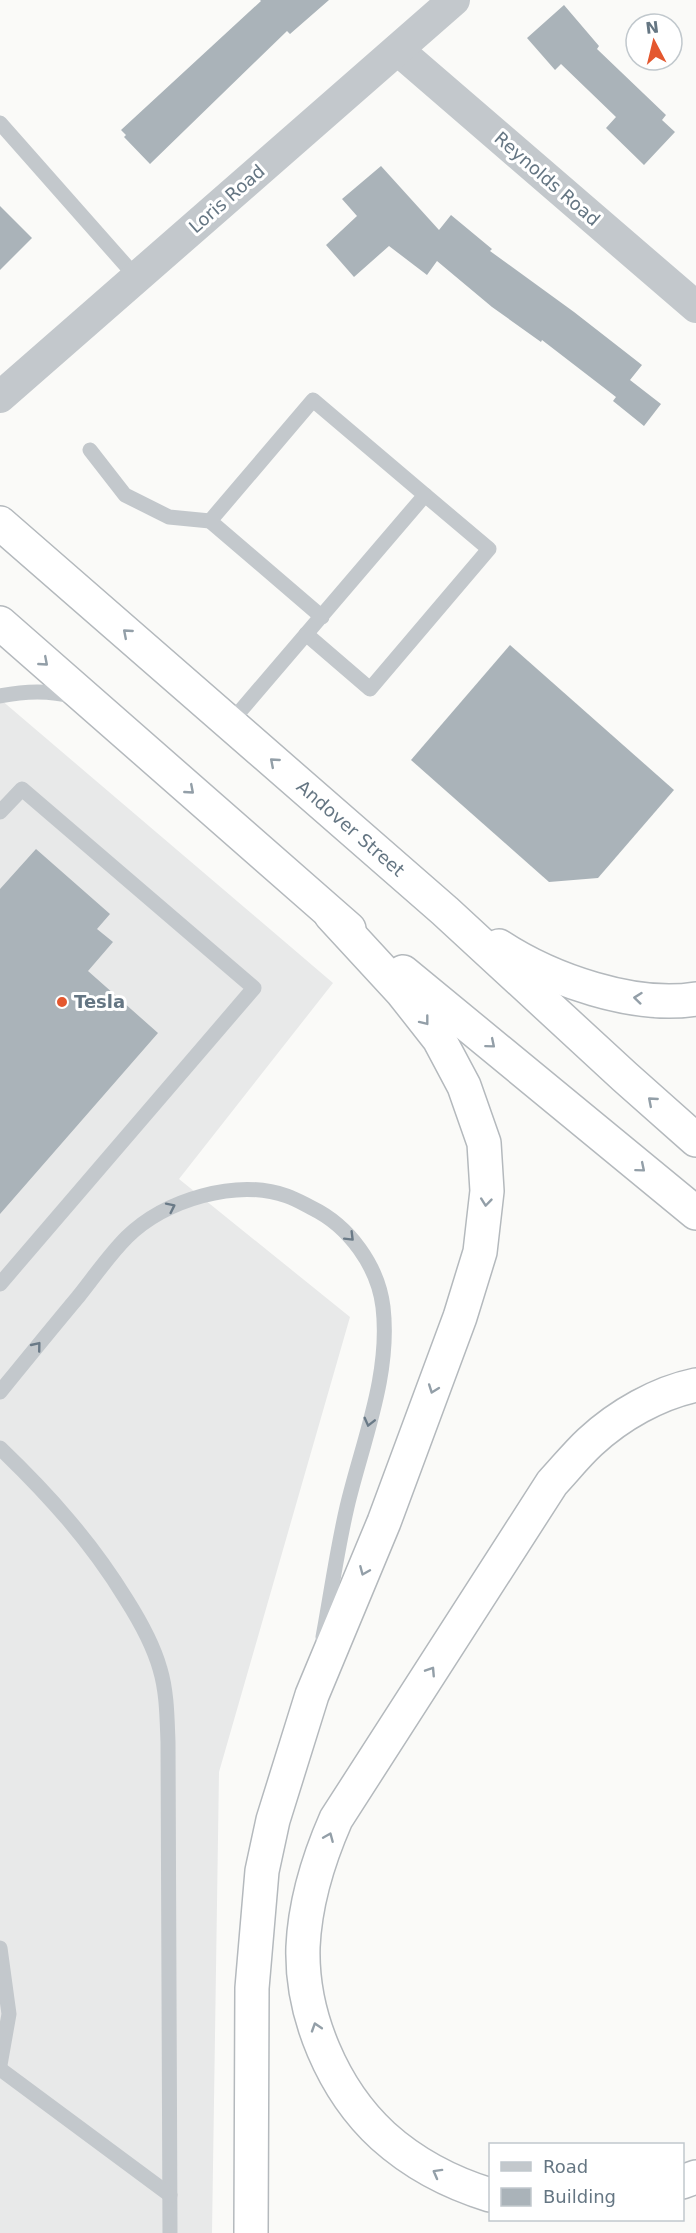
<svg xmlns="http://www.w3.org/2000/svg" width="696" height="2233" font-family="'DejaVu Sans',sans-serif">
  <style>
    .built { fill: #e8e9e9 }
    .building { fill: #aab3b9 }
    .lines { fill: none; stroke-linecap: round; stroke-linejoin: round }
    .highway-casing { stroke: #b4b9bd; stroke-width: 36 }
    .lane { stroke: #c3c8cc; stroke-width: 15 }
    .street { stroke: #c3c8cc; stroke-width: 32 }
    .highway { stroke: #fff; stroke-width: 33 }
    .oneway { stroke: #939fa8 }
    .oneway2 { stroke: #6a7a87 }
    .poi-dot { fill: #e4572e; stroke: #fff; stroke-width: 2 }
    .labels { text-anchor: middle; stroke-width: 6; stroke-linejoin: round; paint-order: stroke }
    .street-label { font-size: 18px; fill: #657683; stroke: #fff }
    .poi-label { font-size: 18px; font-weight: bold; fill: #657683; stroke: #fff; text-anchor: start }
  </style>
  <rect width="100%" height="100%" fill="#fafaf8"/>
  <polygon class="built" points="0,699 333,983 179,1179 350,1317 219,1772 212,2233 0,2233"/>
  <g class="building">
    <polygon points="260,0 329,0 290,34 287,31 150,164 124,137 126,135 121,130 261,1"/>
    <polygon points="564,5 599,46 597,49 666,115 662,120 675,132 644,165 606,128 616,117 561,64 555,70 527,38"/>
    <polygon points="381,166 439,230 451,215 492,249 490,251 574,312 642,365 630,380 661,404 644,426 613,401 616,397 542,340 541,342 492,307 437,261 427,275 389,246 354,277 326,245 357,216 342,199"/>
    <polygon points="0,206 32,238 0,270"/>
    <polygon points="510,645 674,790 598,878 549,882 411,760"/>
    <polygon points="36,849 110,914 97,929 113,942 88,971 158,1033 0,1214 0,889"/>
  </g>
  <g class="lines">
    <defs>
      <g id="highway">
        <path id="s1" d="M0 523 445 911 625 1077 696 1140"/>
        <polyline points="0,623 349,929"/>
        <path d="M499 946C551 980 634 1009 696 999"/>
        <polyline points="403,972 696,1213"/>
        <polyline points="682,2182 696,2177"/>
        <path d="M490 2195C451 2183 414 2164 383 2136 333 2090 301 2015 303 1947 305 1901 318 1860 336 1819L552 1483C565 1469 577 1454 590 1442 619 1415 658 1393 696 1385"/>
        <polyline points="251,2233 252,1988 262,1871 273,1820 312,1695 384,1522 460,1317 480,1252 487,1191 484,1143 464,1086 439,1039 402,992 331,915"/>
      </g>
    </defs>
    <use href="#highway" class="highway-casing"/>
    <g class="lane">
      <polyline points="0,123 137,278"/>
      <polyline points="90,450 125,495 169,517 210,521"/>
      <polyline points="306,634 370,689 489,549 425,495"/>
      <path d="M0 696C25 691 50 690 74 697"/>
      <polyline points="230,723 425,495 313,400 210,521 322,617"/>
      <polyline points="0,812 22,789 254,988 0,1284"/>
      <path d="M0 1392C26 1360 52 1328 78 1297 94 1277 109 1255 127 1237 165 1200 236 1178 287 1196 296 1199 304 1204 312 1208 349 1226 378 1266 383 1307 391 1375 362 1443 347 1507 337 1550 331 1594 323 1637"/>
      <path d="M0 1448C49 1495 91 1542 126 1599 140 1621 153 1644 160 1669 167 1692 167 1718 168 1742L170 2233"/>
      <polyline points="0,1948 9,2014 0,2065"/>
      <polyline points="0,2069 170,2195"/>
    </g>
    <g class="street">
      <polyline points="398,50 696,307"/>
      <polyline points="0,397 454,0"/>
    </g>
    <use href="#highway" class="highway"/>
  </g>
  <defs><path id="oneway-chevron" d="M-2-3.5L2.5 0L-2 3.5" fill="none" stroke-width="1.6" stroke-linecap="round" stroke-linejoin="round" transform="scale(1.5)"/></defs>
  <g class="oneway">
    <use href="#oneway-chevron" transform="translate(127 633) rotate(-139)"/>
    <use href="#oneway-chevron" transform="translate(44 662) rotate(41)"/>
    <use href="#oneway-chevron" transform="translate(274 762) rotate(-139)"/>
    <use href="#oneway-chevron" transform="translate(190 790) rotate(41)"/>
    <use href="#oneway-chevron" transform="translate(638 998) rotate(-174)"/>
    <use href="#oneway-chevron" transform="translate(425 1021) rotate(52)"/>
    <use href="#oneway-chevron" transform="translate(491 1044) rotate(40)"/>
    <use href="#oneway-chevron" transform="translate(652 1101) rotate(-139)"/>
    <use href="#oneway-chevron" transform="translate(641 1168) rotate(40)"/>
    <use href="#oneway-chevron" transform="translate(486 1202) rotate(96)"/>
    <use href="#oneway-chevron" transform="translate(433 1389) rotate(110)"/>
    <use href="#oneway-chevron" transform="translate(364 1571) rotate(113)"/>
    <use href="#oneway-chevron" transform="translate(431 1671) rotate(-57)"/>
    <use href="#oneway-chevron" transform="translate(329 1837) rotate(-67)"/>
    <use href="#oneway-chevron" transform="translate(316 2027) rotate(-108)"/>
    <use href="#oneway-chevron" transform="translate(437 2173) rotate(-151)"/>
  </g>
  <g class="oneway2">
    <use href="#oneway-chevron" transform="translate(171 1207) rotate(-26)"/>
    <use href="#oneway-chevron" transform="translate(350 1237) rotate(45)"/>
    <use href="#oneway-chevron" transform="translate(37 1346) rotate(-51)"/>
    <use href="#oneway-chevron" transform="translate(369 1422) rotate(104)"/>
  </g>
  <circle class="poi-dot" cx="62" cy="1002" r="6"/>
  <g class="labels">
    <g class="street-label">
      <text transform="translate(547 179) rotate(41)" y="6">Reynolds Road</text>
      <text transform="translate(227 199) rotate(-41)" y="6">Loris Road</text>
      <text dy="6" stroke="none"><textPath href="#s1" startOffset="465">Andover Street</textPath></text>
    </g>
    <g class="poi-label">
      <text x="74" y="1008">Tesla</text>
    </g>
  </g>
  <rect x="489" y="2143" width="195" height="78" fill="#ffffff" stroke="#c1c8cd" stroke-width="1.5"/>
  <rect x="501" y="2162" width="30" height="9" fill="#c3c8cc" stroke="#c1c8cd" stroke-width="1.5"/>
  <text x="543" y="2173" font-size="18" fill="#657683">Road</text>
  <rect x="501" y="2188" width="30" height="18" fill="#aab3b9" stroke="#c1c8cd" stroke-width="1.5"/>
  <text x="543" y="2203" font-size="18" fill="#657683">Building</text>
  <g transform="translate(654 42) rotate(353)"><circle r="28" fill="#ffffff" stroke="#c1c8cd" stroke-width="1.5"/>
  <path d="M0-4.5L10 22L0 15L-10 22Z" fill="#e4572e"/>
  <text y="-9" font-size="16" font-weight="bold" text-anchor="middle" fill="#657683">N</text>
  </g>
</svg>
